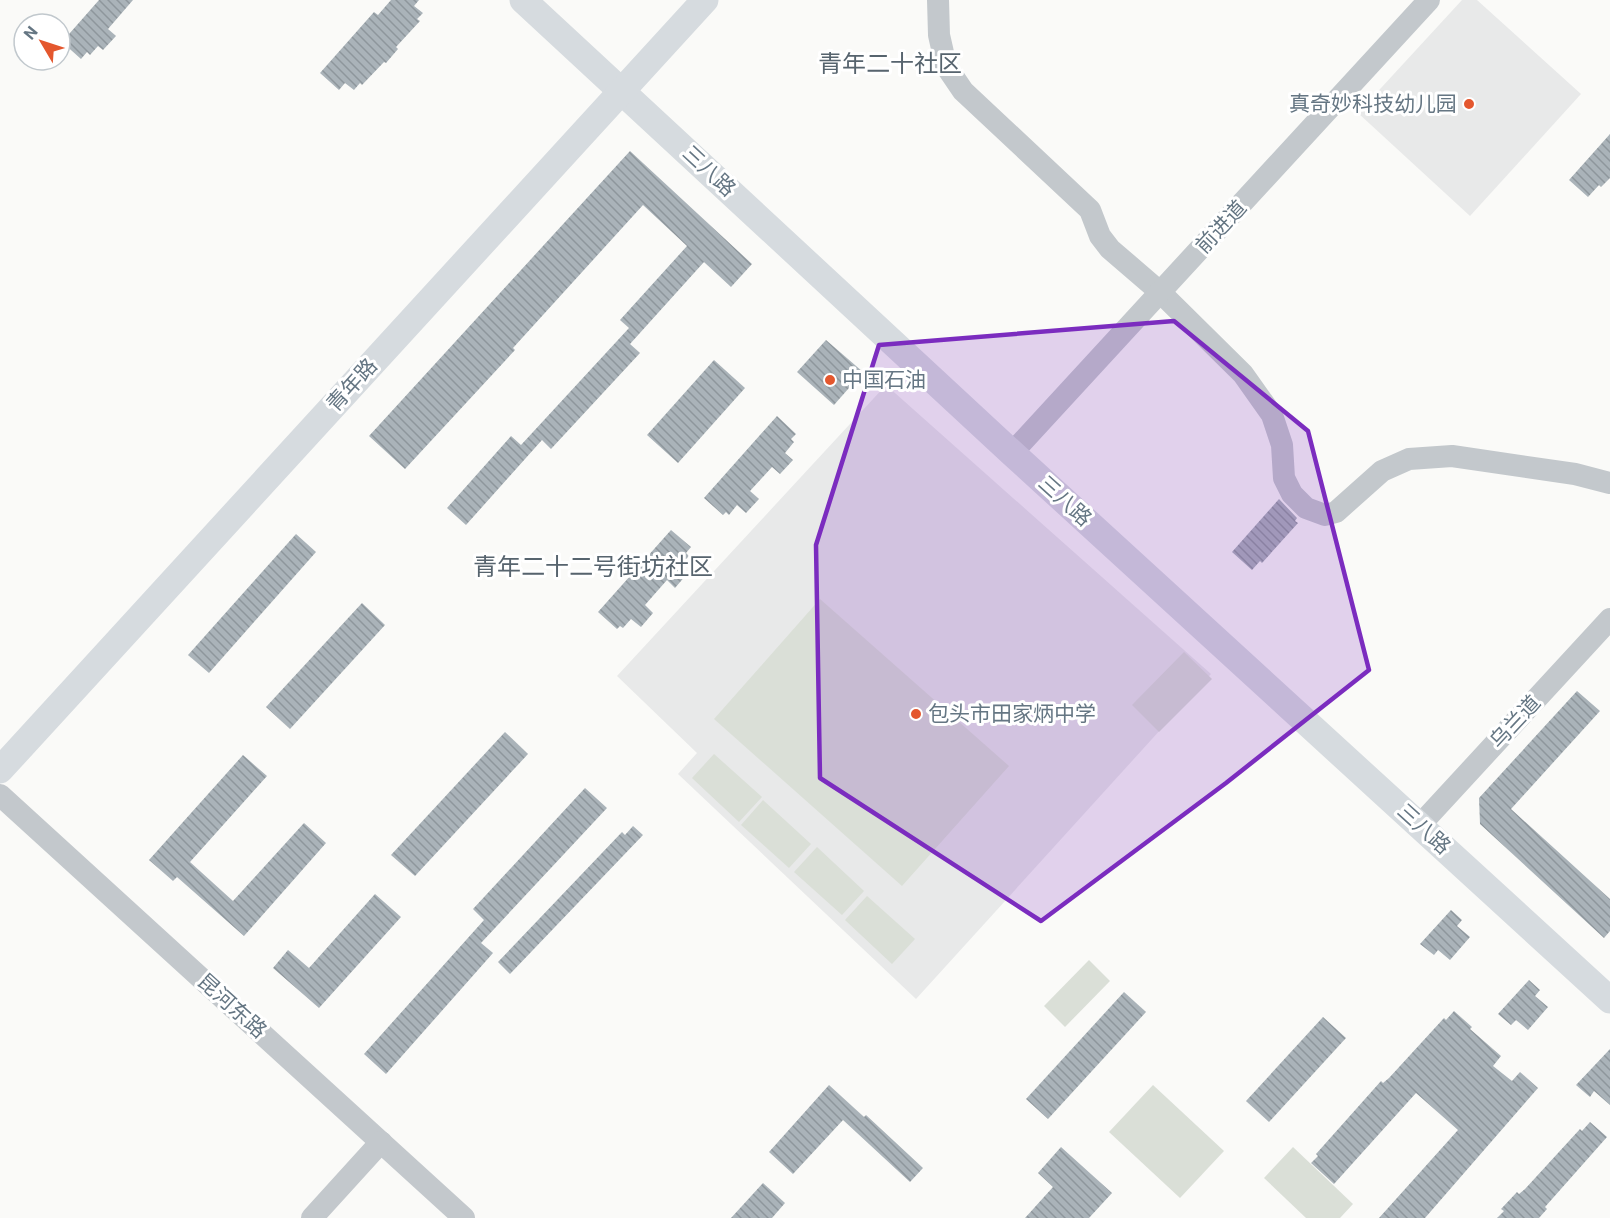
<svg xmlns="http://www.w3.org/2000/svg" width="1610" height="1218" font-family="Roboto,'Noto Sans SC',sans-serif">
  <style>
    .built { fill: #e8e9e9 }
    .pitch { fill: #dadfd7 }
    .building { fill: url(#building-back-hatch) }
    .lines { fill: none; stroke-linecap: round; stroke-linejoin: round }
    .minor { stroke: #c3c8cc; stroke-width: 22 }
    .major { stroke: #d6dbdf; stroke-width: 27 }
    .marked { fill: #7b2cbf; fill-opacity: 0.2; stroke: #7b2cbf; stroke-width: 4.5; stroke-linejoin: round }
    .poi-dot { fill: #e4572e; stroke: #fff; stroke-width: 2 }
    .labels { text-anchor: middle; stroke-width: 6; stroke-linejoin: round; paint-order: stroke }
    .poi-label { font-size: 21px; fill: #657683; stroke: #fff; text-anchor: start }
    .street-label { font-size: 21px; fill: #657683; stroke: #fff }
    .quarter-label { font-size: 24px; fill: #57646e; stroke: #fff }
  </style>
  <defs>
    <pattern id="building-back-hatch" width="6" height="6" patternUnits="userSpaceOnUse" patternTransform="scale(1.5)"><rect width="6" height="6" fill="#aab3b9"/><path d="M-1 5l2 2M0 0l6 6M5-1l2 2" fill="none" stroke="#8e969c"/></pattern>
  </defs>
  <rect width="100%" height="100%" fill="#fafaf8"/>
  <g class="built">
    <polygon points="1462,0 1477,0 1581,94 1470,216 1358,113"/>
    <polygon points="886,385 1211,674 916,999 678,774 697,753 617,676"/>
  </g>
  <g class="pitch">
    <polygon points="820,599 1009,766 902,886 714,719"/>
    <polygon points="1184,652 1212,679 1159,732 1132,705"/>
    <polygon points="714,754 762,797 739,822 692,778"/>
    <polygon points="763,800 811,844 789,868 741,825"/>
    <polygon points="817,847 864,891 842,915 794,872"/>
    <polygon points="867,896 915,939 892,964 845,920"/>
    <polygon points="1089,960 1110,981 1065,1027 1044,1006"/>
    <polygon points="1153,1085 1224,1151 1180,1198 1109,1132"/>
    <polygon points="1293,1147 1353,1204 1340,1218 1306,1218 1264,1178"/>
  </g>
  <g class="building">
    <polygon points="99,0 133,0 108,29 116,36 103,50 98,46 90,55 87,52 81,59 62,42"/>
    <polygon points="391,0 419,0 414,6 423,13 417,19 420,21 396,47 398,49 386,63 384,62 362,85 360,83 354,90 345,83 339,90 320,73 374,12 378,15"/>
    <polygon points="1610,134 1610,178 1601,187 1599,185 1588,197 1569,180"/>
    <polygon points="630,151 752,264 731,287 704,262 630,344 640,353 551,449 542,440 466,525 447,508 511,436 521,445 629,328 620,320 687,246 643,205 513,348 515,350 405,469 369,436"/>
    <polygon points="826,340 863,372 834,405 797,372"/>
    <polygon points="714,360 745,388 678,463 647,435"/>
    <polygon points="777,416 796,434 791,439 794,442 785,453 793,460 780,474 772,467 750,491 759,499 746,513 737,505 729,515 726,512 723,515 704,498"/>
    <polygon points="1279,499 1297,518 1295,521 1298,523 1262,563 1260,561 1252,570 1232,552"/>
    <polygon points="671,530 691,547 686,553 689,556 679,566 687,574 675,588 667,580 645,605 653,613 641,627 631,619 623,628 620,626 617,629 598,612"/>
    <polygon points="296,534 316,552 209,673 188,655"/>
    <polygon points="362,603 385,625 290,729 266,707"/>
    <polygon points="1577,691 1600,711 1511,809 1610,899 1610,931 1604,938 1480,824 1479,798"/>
    <polygon points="505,732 528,754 415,876 391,855"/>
    <polygon points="243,755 267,776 190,862 233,901 304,823 326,843 244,936 177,877 173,881 149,860"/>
    <polygon points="585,788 607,808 481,943 493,953 386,1074 364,1054 484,920 473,909"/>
    <polygon points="633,826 643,835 510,974 498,962 622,832 625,835"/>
    <polygon points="375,894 401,917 319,1008 273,968 288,950 309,968"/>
    <polygon points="1451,910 1462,920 1457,926 1470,937 1450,960 1438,950 1434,955 1420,944"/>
    <polygon points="1529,980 1540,990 1535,996 1548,1007 1528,1030 1516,1020 1511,1025 1498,1014"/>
    <polygon points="1124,992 1146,1012 1048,1119 1026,1099"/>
    <polygon points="1454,1011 1472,1027 1470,1029 1501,1056 1493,1066 1512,1081 1520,1072 1538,1088 1425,1218 1379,1218 1458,1130 1416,1093 1334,1184 1311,1163 1318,1156 1316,1154 1381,1081 1383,1083 1389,1078 1444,1018 1446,1020"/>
    <polygon points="1323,1017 1346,1038 1269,1122 1246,1101"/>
    <polygon points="1610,1049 1610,1105 1594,1091 1590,1097 1576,1085"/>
    <polygon points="829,1085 864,1117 866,1115 923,1168 910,1182 843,1120 793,1174 769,1152"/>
    <polygon points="1590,1122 1607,1137 1545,1207 1547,1209 1539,1218 1497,1218 1504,1211 1501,1209 1517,1192 1519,1194 1525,1189 1580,1129 1582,1131"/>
    <polygon points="1061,1147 1112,1193 1089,1218 1025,1218 1053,1187 1038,1173"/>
    <polygon points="763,1183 785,1203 772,1218 731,1218"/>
  </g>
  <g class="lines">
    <g class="minor">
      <polyline points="938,0 939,35 946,66 963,91 1090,210 1100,236 1110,249 1160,292 1243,374 1272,415 1282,445 1284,478 1292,494 1306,508 1325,515 1336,512 1382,471 1409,459 1452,456 1575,474 1610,483"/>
      <polyline points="1012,453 1429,0"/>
      <polyline points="0,795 464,1218"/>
      <polyline points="1420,825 1610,619"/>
      <polyline points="312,1218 381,1142"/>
    </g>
    <g class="major">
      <polyline points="523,0 1012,453 1610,1000"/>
      <polyline points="0,770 705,0"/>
    </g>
  </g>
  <path class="marked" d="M1174 321 1308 431 1369 670 1226 783 1041 921 820 778 816 545 879 345Z"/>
  <g class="poi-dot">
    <circle cx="1469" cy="104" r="6"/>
    <circle cx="830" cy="380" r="6"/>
    <circle cx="916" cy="714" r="6"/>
  </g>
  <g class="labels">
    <g class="poi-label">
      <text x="1457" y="111" text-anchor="end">真奇妙科技幼儿园</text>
      <text x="842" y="387">中国石油</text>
      <text x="928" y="721">包头市田家炳中学</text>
    </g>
    <g class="street-label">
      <text transform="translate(709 171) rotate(43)" y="7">三八路</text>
      <text transform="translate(1221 227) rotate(-47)" y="7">前进道</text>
      <text transform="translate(352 385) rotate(-48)" y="7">青年路</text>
      <text transform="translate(1065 501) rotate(42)" y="7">三八路</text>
      <text transform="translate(1515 722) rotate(-47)" y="7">乌兰道</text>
      <text transform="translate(1424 829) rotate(42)" y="7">三八路</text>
      <text transform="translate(232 1006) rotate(42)" y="7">昆河东路</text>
    </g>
    <g class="quarter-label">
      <text x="890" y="72">青年二十社区</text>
      <text x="593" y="575">青年二十二号街坊社区</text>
    </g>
  </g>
  <g transform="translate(42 42) rotate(309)"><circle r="28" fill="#ffffff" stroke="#c1c8cd" stroke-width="1.5"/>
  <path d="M0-4.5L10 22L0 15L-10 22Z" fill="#e4572e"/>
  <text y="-9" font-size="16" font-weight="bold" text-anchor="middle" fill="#657683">N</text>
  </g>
</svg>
